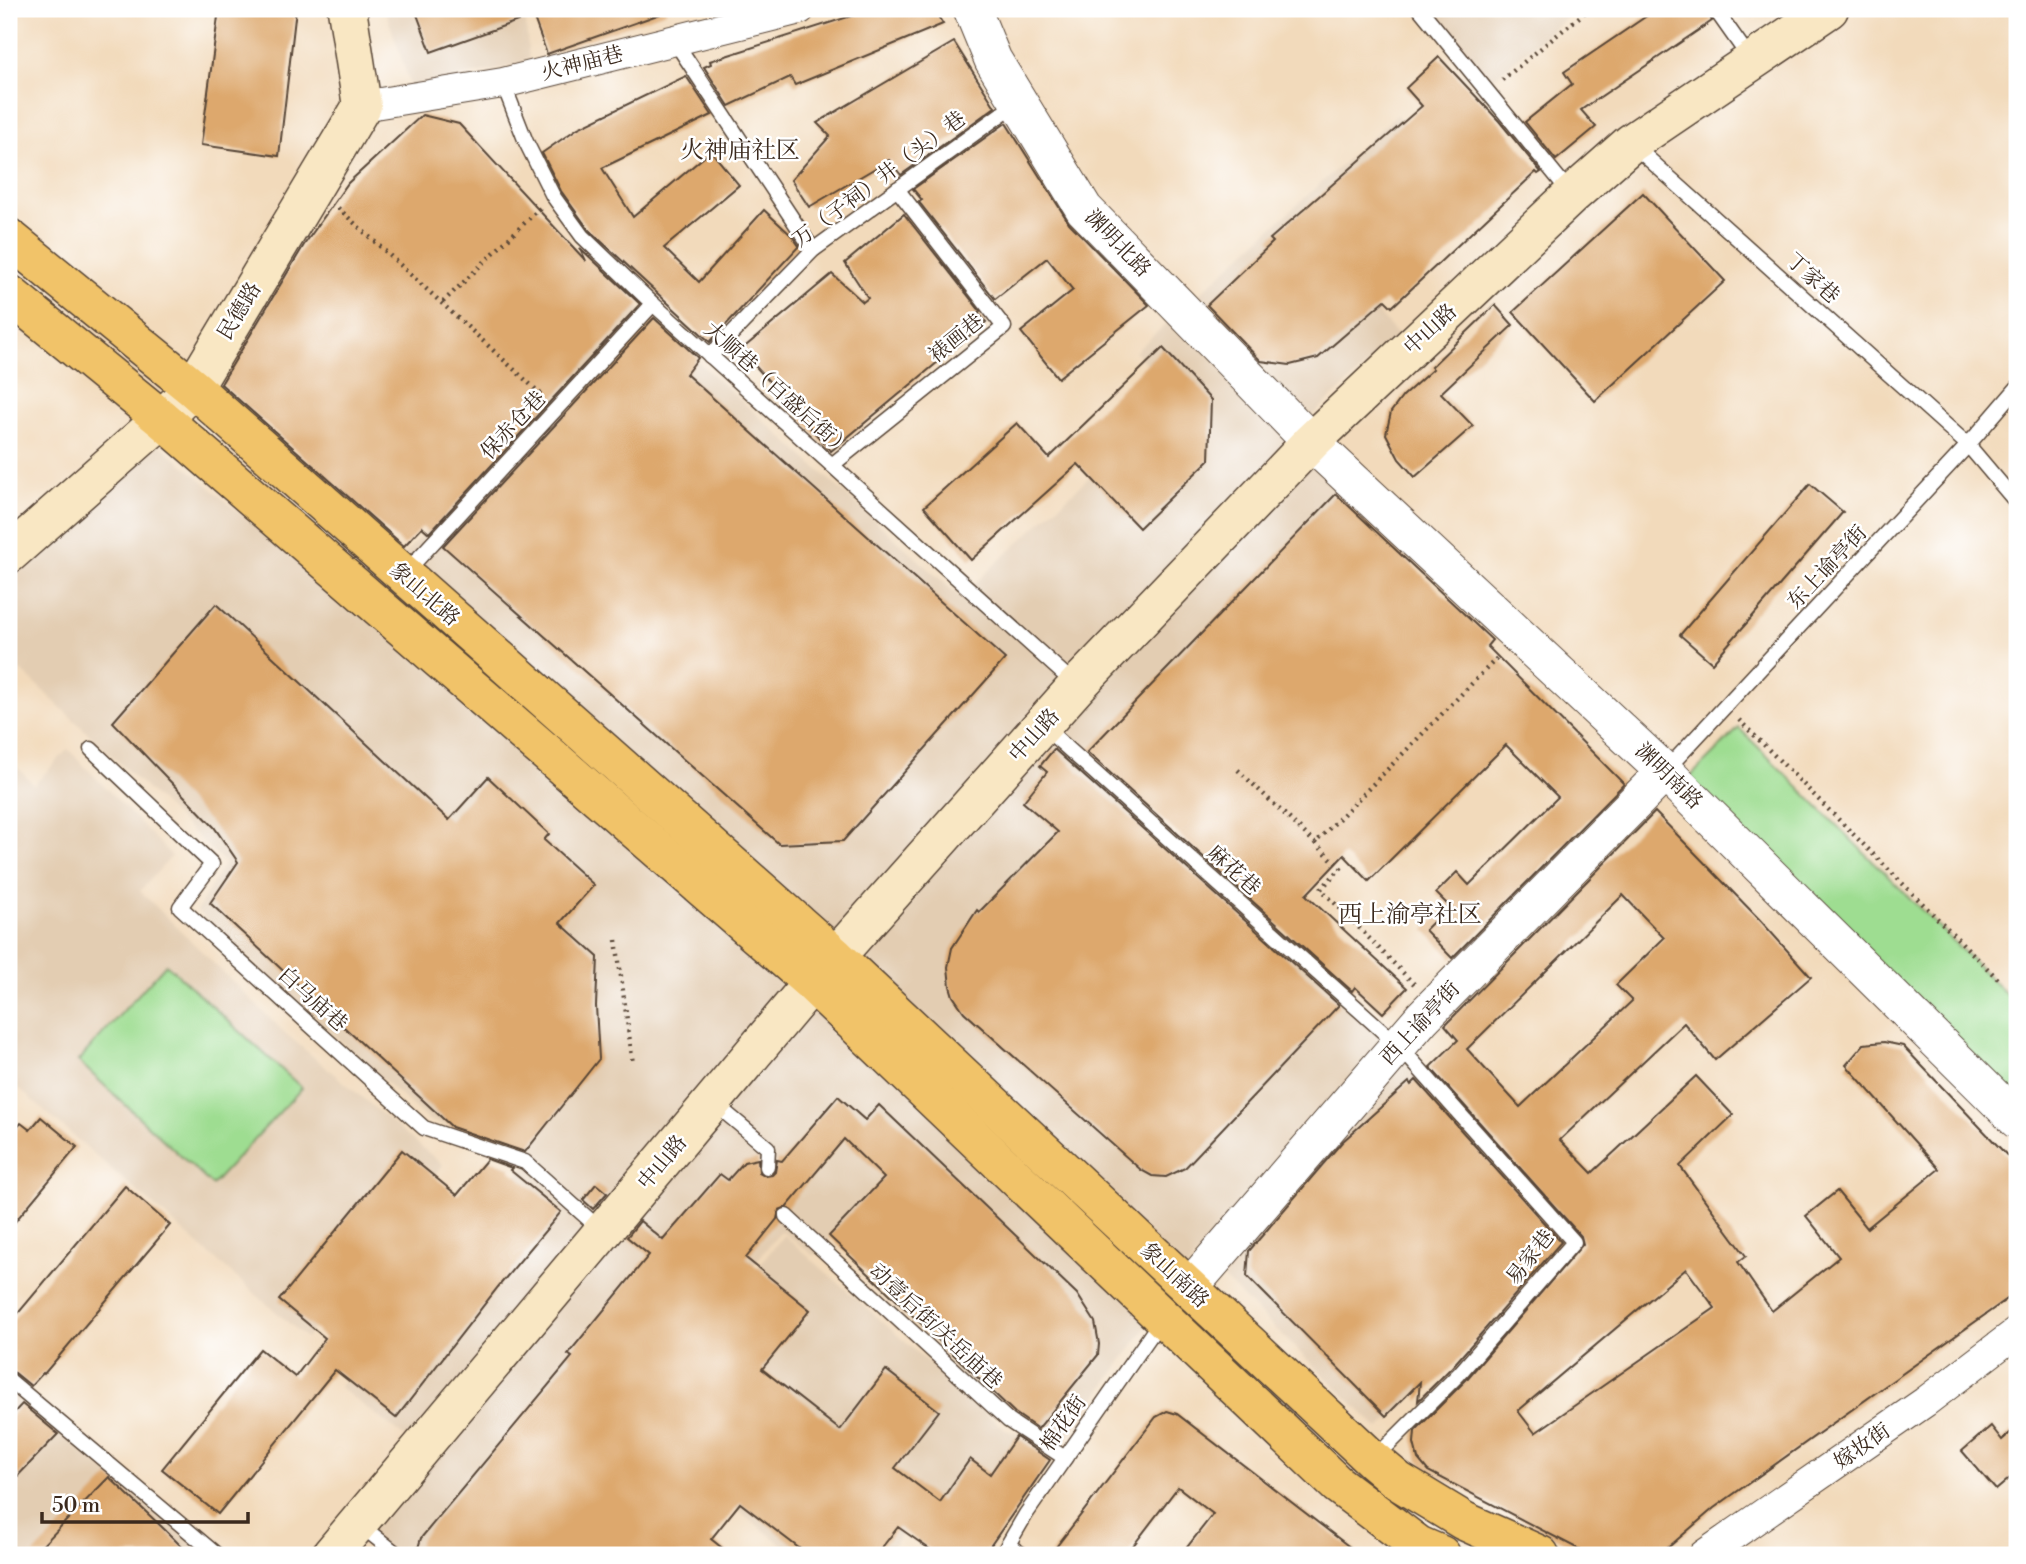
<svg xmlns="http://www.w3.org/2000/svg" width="2026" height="1564" font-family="'Libre Bodoni','Noto Serif SC',serif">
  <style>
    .built { fill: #e3cdb2 }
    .green { fill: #9edd91; stroke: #6c8458; stroke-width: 2 }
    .building { fill: #dda86d; fill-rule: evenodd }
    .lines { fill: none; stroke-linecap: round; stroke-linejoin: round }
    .service-casing { stroke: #564436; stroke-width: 17 }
    .minor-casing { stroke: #564436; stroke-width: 32 }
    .tertiary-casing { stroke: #564436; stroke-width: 39 }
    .secondary-casing { stroke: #564436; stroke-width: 41 }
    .primary-casing { stroke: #564436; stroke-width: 41 }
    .path { stroke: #564436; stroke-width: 4.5; stroke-dasharray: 2 5; stroke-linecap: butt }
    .service { stroke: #fff; stroke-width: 14 }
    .minor { stroke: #fff; stroke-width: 30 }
    .tertiary { stroke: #fff; stroke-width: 37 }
    .secondary { stroke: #f9e7c3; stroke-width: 38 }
    .primary { stroke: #f1c369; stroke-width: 38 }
    .labels { text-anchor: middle; stroke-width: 5; stroke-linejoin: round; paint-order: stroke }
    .street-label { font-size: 21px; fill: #3b2a1e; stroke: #fff }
    .quarter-label { font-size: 24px; fill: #3b2a1e; stroke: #fff }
  </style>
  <rect width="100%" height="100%" fill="#fff"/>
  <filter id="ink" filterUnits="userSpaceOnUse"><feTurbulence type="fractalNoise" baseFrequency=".0143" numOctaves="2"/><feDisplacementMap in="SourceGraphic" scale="14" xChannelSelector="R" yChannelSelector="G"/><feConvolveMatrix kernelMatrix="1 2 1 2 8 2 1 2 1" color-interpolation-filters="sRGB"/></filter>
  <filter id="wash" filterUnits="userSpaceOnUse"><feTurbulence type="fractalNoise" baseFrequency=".00686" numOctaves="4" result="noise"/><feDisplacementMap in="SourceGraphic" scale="28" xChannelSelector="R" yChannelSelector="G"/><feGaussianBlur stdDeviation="1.57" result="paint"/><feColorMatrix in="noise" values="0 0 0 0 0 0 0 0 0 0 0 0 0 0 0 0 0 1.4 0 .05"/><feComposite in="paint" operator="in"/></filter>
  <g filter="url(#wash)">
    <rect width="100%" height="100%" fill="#f2dabb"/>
    <g class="built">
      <polygon points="385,9 525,9 529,63 411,87"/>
      <polygon points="1429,9 1577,9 1489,82"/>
      <polygon points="1396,115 1453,176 1346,275 1399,337 1294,432 1366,499 1096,767 1410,1049 1575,1231 1504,1309 1379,1429 1198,1254 1060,1448 1013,1418 987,1395 1042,1338 881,1188 814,1256 781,1231 519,1555 380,1555 341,1524 409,1440 339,1387 535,1155 428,1120 197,911 225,863 21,670 9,680 9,578 159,444 353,610 634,304 960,597 1177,396 1135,352"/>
      <polygon points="68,749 172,856 140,891 286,1034 443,1165 306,1338 18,1088 9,1099 9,758 34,785"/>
      <polygon points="784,1235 1005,1430 1018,1434 1052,1458 984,1555 938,1555 904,1531 887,1555 795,1555 685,1468 704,1332"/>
      <polygon points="17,1387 205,1555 9,1555 9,1397"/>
    </g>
    <g class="green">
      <polygon points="1739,728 2017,1005 2017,1093 2012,1099 1689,778"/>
      <polygon points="166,964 302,1088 212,1185 78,1061"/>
    </g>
    <g id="blocks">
      <g class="building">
        <polygon points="219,9 296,9 279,156 201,145"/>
        <polygon points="415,9 542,9 543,12 431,52"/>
        <polygon points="560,9 666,9 666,12 547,54 534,18"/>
        <polygon points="873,9 933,9 943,24 795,85 790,77 729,106 704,67 711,64 710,61"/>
        <polygon points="1657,9 1706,9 1712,21 1581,110 1596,127 1556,160 1525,122 1572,84 1564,72"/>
        <polygon points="954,42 995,107 901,175 889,160 809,207 791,180 830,136 817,123"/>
        <polygon points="1439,57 1499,121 1541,172 1538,174 1536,172 1392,307 1385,300 1318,358 1290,365 1261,361 1207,305 1273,242 1270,239 1422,106 1406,88"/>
        <polygon points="686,76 712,115 602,168 633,217 711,151 739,185 664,248 699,282 764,210 792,236 799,246 710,342 589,230 561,191 542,153 578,128"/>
        <polygon points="422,115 459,124 586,261 580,248 640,304 429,533 422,527 404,546 221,384 304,245 348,183"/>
        <polygon points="1006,123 1069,223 1149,305 1058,378 1021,332 1073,290 1047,258 995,299 919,202 922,200 913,189"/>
        <polygon points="1643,193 1725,281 1595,401 1513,312"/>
        <polygon points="904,214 980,311 978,313 986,322 831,451 741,350 832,274 863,302 868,298 845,263"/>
        <polygon points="1495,305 1513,325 1441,393 1473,426 1415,477 1399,459 1386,434 1391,412 1403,396 1433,369 1431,367"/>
        <polygon points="654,318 698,358 686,374 1005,659 843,841 779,844 443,546"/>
        <polygon points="1163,348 1211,400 1209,460 1139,528 1078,464 971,560 924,507 1017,423 1049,458"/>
        <polygon points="1810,484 1843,512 1712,663 1680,635"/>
        <polygon points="1336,494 1492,640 1487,646 1624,784 1452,958 1425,930 1449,906 1436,893 1457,872 1469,885 1558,797 1506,745 1369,881 1344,855 1306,895 1407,988 1383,1013 1355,987 1352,991 1087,752"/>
        <polygon points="216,604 449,820 488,777 549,834 544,840 594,885 560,923 598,957 596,1006 599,1059 525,1152 452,1127 210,903 238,862 214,827 113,722"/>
        <polygon points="1054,749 1339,1005 1185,1168 1166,1177 1152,1176 1141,1170 964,1012 953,996 950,986 948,967 952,948 977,910 979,912 1058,832 1023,802 1047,772 1040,766"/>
        <path d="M1655 812 1760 920 1811 977 1715 1060 1684 1023 1560 1140 1592 1173 1696 1076 1733 1115 1680 1166 1746 1256 1738 1262 1772 1311 1839 1257 1806 1216 1837 1191 1867 1228 1939 1169 1846 1065 1864 1044 1884 1042 1903 1046 2017 1166V1292L1714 1508 1664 1551 1590 1555 1428 1471 1418 1459 1414 1443 1415 1431 1466 1380 1583 1244 1581 1236 1430 1067 1458 1040 1445 1025ZM1623 895 1664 938 1616 985 1632 1001 1520 1107 1467 1049ZM1686 1269 1715 1308 1535 1433 1518 1411Z"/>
        <polygon points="1416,1080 1561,1242 1452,1367 1418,1401 1420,1382 1386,1416 1247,1276 1249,1251 1342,1142 1409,1082 1411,1085"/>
        <polygon points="838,1096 865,1120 879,1105 1077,1294 1095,1322 1099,1344 1098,1355 1038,1429 1015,1413 829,1236 884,1178 844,1139 787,1207 779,1210 777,1219 746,1258 810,1310 762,1369 840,1430 886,1370 939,1411 895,1468 940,1502 970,1459 990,1474 1016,1437 1050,1460 984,1555 938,1555 898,1527 876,1555 808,1555 740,1503 711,1539 731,1555 416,1555 421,1538 572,1357 568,1354 649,1255 627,1237 640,1221 663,1240 720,1174 728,1180 744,1162 758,1159 759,1172 766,1176 772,1175 775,1172 777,1160 782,1161"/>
        <polygon points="41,1117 77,1147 9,1229 9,1137 21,1123 30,1130"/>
        <polygon points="402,1150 457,1195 487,1159 512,1168 510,1170 561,1212 498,1287 396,1418 335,1370 218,1514 162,1469 260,1349 295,1377 325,1338 279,1300"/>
        <polygon points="596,1184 607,1193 593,1209 583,1200"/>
        <polygon points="125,1186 170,1225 44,1374 43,1373 31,1386 15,1373 9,1371 9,1324"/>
        <polygon points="22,1404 58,1434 9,1485 9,1418"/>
        <polygon points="1167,1411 1177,1414 1360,1555 1181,1555 1213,1514 1178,1487 1126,1555 1050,1555 1156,1417"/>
        <polygon points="1991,1426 2002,1440 2017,1427 2017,1472 1996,1490 1962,1451"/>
        <polygon points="109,1477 164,1529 190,1555 33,1555"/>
      </g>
    </g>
  </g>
  <g filter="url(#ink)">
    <use href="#blocks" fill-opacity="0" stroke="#564436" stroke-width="2"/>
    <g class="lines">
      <defs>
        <g id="service">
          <polyline points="1420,9 1572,195"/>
          <polyline points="1715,9 1751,60"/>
          <polyline points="674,40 813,250"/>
          <polyline points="503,83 526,142 553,196 582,236 653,304 1077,686"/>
          <polyline points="1632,144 1968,445 2017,503"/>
          <polyline points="710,356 813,250 1018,102"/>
          <polyline points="832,465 1004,327 897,189"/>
          <polyline points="405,573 653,304"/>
          <polyline points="1043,726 1398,1045 1574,1242 1459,1374 1374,1459"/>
          <polyline points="91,749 212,864 180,907 424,1128 525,1162 602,1231"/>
          <polyline points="1665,771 1968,445 2017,388"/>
          <polyline points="714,1103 768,1148 767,1167"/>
          <polyline points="786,1216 1009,1421 1065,1458"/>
          <polyline points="9,1380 217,1555"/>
          <polyline points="359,1524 398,1555"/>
          <polyline points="1008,1545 1023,1555"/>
          <polyline points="1002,1555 1026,1514 1162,1319"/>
        </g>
        <g id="minor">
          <polyline points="362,106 503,83 800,9"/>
          <polyline points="1704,1555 1925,1402 2017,1332"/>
        </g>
        <g id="tertiary">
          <polyline points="972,9 993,60 1084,209 1311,442 1665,772 2017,1120"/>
          <polyline points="1189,1288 1422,1018 1665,772"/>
        </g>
        <g id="secondary">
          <polyline points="9,554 162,419 193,388 362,106 347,9"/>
          <polyline points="331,1555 812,983 1077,686 1311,442 1572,195 1631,143 1829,9"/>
        </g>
        <g id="primary">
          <polyline points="9,238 193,388 836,957 1373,1460 1398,1481 1464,1521 1540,1555"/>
          <polyline points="9,294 162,419 812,983 1337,1484 1418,1545 1441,1555"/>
        </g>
      </defs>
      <use href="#service" class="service-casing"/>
      <use href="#minor" class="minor-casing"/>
      <use href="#tertiary" class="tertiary-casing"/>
      <use href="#secondary" class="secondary-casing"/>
      <use href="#primary" class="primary-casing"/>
      <g class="path">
        <polyline points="1502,80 1589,9"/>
        <polyline points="338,208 543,396"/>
        <polyline points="443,302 540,208"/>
        <polyline points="1739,720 1999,980"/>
        <polyline points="1238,770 1315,843"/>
        <polyline points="616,940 633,1064"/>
        <polyline points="1414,984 1321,889 1341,868 1315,843 1499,656"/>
      </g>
      <use href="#service" class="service"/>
      <use href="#minor" class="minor"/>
      <use href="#tertiary" class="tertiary"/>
      <use href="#secondary" class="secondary"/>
      <use href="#primary" class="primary"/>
    </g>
  </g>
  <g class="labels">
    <g class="street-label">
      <text transform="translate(582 63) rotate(-14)" y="7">火神庙巷</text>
      <text transform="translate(879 179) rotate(-37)" y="7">万（子祠）井（头）巷</text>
      <text transform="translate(1118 243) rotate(46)" y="7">渊明北路</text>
      <text transform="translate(1813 278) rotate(42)" y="7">丁家巷</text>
      <text transform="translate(239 311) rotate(-59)" y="7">民德路</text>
      <text transform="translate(1430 329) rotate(-43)" y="7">中山路</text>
      <text transform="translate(956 338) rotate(-39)" y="7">裱画巷</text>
      <text transform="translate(778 389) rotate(42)" y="7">大顺巷（百盛后街）</text>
      <text transform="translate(513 425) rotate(-47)" y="7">保赤仓巷</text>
      <text transform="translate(1827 567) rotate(-47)" y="7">东上谕亭街</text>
      <text transform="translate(425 594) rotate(41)" y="7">象山北路</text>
      <text transform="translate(1034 735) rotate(-48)" y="7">中山路</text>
      <text transform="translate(1669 776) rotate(44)" y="7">渊明南路</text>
      <text transform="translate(1234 870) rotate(42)" y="7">麻花巷</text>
      <text transform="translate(313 999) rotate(42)" y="7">白马庙巷</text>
      <text transform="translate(1420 1023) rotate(-47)" y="7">西上谕亭街</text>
      <text transform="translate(662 1162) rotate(-50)" y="7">中山路</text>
      <text transform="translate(1530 1257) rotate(-52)" y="7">易家巷</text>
      <text transform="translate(1175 1275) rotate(43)" y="7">象山南路</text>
      <text transform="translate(936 1326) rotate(43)" y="7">动壹后街/关岳庙巷</text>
      <text transform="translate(1063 1423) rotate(-55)" y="7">棉花街</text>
      <text transform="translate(1862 1446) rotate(-35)" y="7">嫁妆街</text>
    </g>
    <g class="quarter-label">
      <text x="740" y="158">火神庙社区</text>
      <text x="1410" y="922">西上渝亭社区</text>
    </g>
  </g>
  <rect width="2026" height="1564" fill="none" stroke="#fff" stroke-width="35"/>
  <path d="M42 1512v10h206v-10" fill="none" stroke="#3b2a1e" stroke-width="3.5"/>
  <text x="52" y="1512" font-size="21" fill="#3b2a1e" stroke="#ffffff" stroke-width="5" paint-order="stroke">50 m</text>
</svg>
